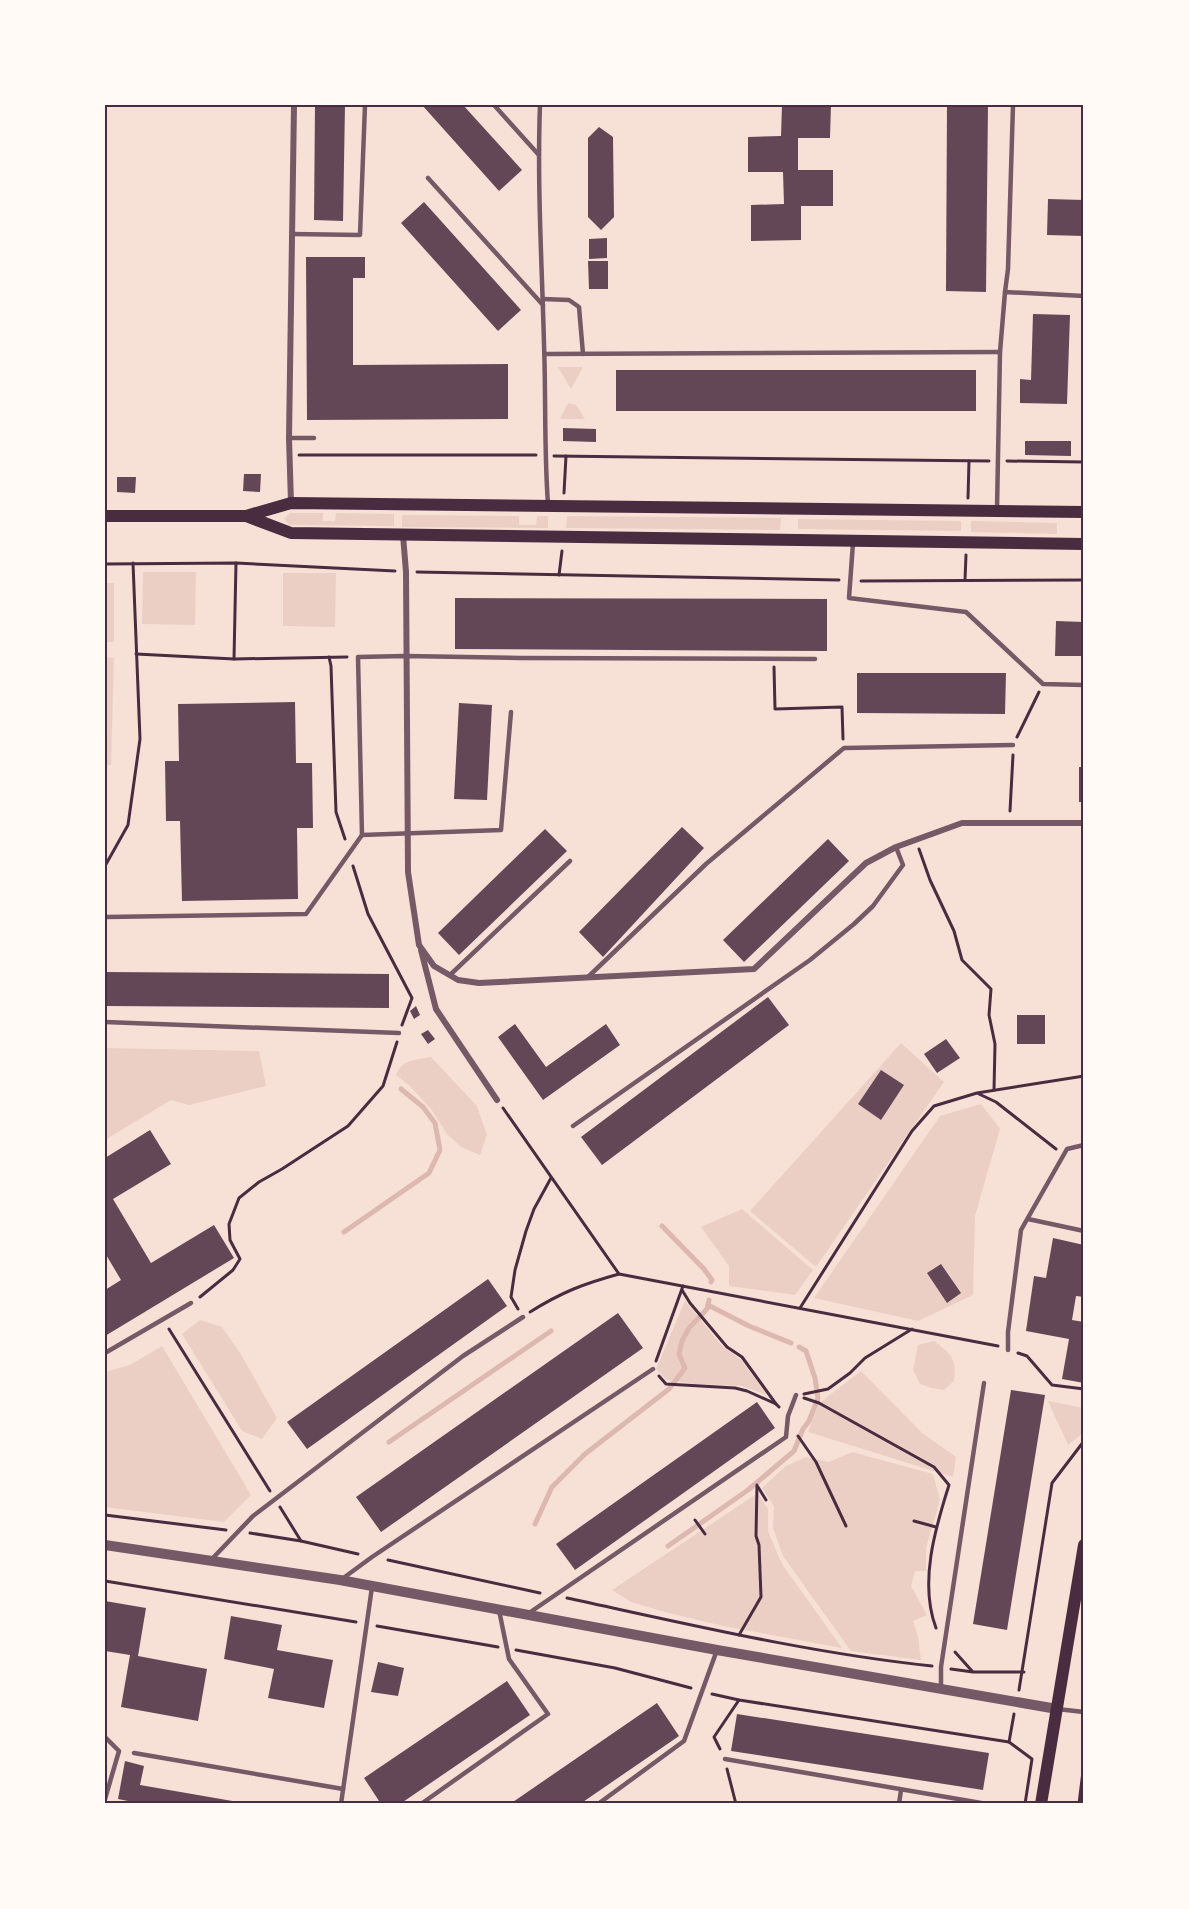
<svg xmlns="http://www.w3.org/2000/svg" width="1189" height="1909" font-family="'Roboto Condensed',sans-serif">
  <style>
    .green { fill: #ebcfc5 }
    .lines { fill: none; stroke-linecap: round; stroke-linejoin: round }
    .stream { stroke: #dcb8b0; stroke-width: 5 }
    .building { fill: #644757 }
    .path { stroke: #4a2c40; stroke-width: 3 }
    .service { stroke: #755966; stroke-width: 4.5 }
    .minor { stroke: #755966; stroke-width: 6 }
    .tertiary { stroke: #755966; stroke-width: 10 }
    .secondary { stroke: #4a2c40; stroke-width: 12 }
    .neatline { fill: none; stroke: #4a2c40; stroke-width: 2 }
  </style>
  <rect width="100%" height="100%" fill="#f7e1d7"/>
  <g class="green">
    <polygon points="558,367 583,367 571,389"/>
    <polygon points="568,403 576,405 585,419 560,419"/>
    <polygon points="290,513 323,513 323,521 335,521 336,513 394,514 394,526 289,525 284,519"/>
    <polygon points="402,515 519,516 519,525 536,525 537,516 548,516 548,528 402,527"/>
    <polygon points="567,516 781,518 780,530 566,528"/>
    <polygon points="798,519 961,521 961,531 798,529"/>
    <polygon points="971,521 1057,523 1057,534 971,532"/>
    <polygon points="143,572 196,572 195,625 142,624"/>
    <polygon points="283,573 336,573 335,627 283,626"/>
    <rect x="105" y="583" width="9" height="59"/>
    <polygon points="106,657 114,658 111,765 105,765"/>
    <polygon points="901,1043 944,1082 816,1267 750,1211"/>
    <polygon points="105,1048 259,1051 266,1086 189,1105 171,1100 105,1140"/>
    <path d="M431 1057 477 1106 487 1135 480 1155 461 1147 447 1134 431 1109 409 1085 396 1075C402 1059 416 1060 431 1057Z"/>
    <polygon points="981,1104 1000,1129 975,1216 973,1295 918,1321 814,1298 940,1116"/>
    <polygon points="742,1209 813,1270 795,1295 729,1286 729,1266 701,1227"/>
    <polygon points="685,1301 722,1346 742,1361 767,1395 742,1386 695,1384 667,1380 656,1369"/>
    <polygon points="200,1320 222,1327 240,1353 277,1418 262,1439 242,1431 182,1334"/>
    <path d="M934 1341C951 1354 957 1359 954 1381L944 1390 932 1388 920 1384 913 1370 918 1345Z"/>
    <polygon points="162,1346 251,1495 224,1522 105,1507 105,1372 130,1365"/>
    <polygon points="861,1371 922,1433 956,1457 953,1477 808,1432 819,1403"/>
    <polygon points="1048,1401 1084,1408 1084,1432 1068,1445"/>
    <polygon points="852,1452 933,1474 940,1500 926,1548 926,1571 915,1571 911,1586 927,1615 913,1621 918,1636 921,1660 851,1651 783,1556 773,1528 774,1506 762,1488 786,1466 806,1457 829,1462"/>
    <polygon points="758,1493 768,1509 768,1531 782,1564 842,1648 723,1626 661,1611 631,1602 612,1590"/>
  </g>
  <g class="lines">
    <g class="stream">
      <polyline points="662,1226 704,1269 712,1280 711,1282"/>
      <polyline points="344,1232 429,1173 440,1150 435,1123 423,1107 401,1089"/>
      <polyline points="708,1305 749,1326 791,1343"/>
      <polyline points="389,1442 551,1331"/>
      <polyline points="535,1524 552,1487 585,1454 669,1389 685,1368 679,1354 682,1341 689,1328 707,1309 709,1300"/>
      <polyline points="668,1546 748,1490 794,1451 803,1429 809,1421 818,1398 815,1378 806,1351 799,1347"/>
    </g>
  </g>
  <g class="building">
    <polygon points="315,105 345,105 343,221 314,220"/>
    <polygon points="422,105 463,105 522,170 499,191"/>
    <polygon points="782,105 831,105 830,138 798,138 798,170 833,170 833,206 801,206 801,240 751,241 751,205 784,204 783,172 748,172 748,137 781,136"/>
    <polygon points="947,105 988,105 986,292 946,291"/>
    <polygon points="599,127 613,137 614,217 601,230 588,217 588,138"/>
    <polygon points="1048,199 1084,200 1084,236 1047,235"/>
    <polygon points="424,202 521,310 498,331 401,223"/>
    <polygon points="607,238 607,258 589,259 589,239"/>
    <polygon points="306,257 365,257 365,278 353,278 353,365 508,364 508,419 307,420"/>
    <polygon points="588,261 608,261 608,289 589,289"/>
    <polygon points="1033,314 1070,315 1067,404 1020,403 1020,379 1031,380"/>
    <rect x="616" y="370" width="360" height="41"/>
    <polygon points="563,428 596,429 596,442 563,441"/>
    <polygon points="1025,441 1071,441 1071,456 1025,455"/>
    <polygon points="244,474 261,474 260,492 243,491"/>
    <polygon points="117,477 136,477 135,493 117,492"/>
    <polygon points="455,598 827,599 827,651 455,649"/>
    <polygon points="1056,621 1084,622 1084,656 1055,656"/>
    <polygon points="857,673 1006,673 1005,714 857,713"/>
    <polygon points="295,702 296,763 312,763 313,828 297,828 298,899 182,901 180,821 166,821 165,761 179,761 178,704"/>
    <polygon points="459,703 492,705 487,800 454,799"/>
    <rect x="1079" y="767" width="5" height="35"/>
    <polygon points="682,827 704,848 603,957 579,932"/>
    <polygon points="545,829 567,851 459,955 438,933"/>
    <polygon points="828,839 849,861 744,962 723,940"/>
    <polygon points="105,972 389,974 389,1008 105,1006"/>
    <polygon points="768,997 789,1025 602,1165 581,1137"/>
    <polygon points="416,1006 420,1015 414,1019 410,1011"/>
    <rect x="1017" y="1015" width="28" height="29"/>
    <polygon points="515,1024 546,1067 606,1024 620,1045 543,1100 498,1037"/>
    <polygon points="428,1030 435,1039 428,1044 421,1034"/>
    <polygon points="946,1039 960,1058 937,1073 924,1054"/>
    <polygon points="881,1070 904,1085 881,1120 858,1104"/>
    <polygon points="150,1130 171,1164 113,1199 151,1263 214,1225 234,1258 105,1336 105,1290 121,1280 105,1253 105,1158"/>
    <polygon points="1053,1238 1084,1245 1084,1297 1076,1296 1072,1320 1084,1322 1084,1383 1062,1379 1069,1339 1026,1331 1034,1276 1046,1278"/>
    <polygon points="941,1264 961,1293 947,1303 927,1273"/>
    <polygon points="488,1279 507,1306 307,1449 287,1422"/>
    <polygon points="618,1313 643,1348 381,1532 356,1497"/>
    <polygon points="1011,1390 1045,1395 1007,1630 973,1624"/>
    <polygon points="757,1402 775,1428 575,1570 556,1544"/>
    <polygon points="105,1601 146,1608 138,1656 207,1669 198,1721 121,1707 130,1655 105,1651"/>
    <polygon points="231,1616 282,1625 277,1650 333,1660 324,1708 268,1698 274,1669 224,1659"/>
    <polygon points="378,1662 404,1668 398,1696 371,1692"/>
    <polygon points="507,1681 530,1715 400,1804 381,1804 364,1778"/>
    <polygon points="657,1703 679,1736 580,1804 510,1804"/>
    <polygon points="737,1714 989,1753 983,1790 731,1751"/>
    <polygon points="125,1761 144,1766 140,1785 244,1803 244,1804 143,1804 118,1799"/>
  </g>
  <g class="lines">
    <g class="path">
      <polyline points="299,455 536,455"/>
      <polyline points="554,456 989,461"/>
      <polyline points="1007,461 1084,462"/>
      <polyline points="564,493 566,456"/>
      <polyline points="968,498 969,461"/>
      <polyline points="105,564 236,563 395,571"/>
      <polyline points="417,572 839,580"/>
      <polyline points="559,575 562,551"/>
      <polyline points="965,580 966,555"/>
      <polyline points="861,581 1084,580"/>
      <polyline points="136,654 234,659 347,657"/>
      <polyline points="329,657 331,666 336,812 345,839"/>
      <polyline points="234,659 236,563"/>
      <polyline points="774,667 775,709 842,707 843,739"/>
      <polyline points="1017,737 1039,692"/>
      <polyline points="1010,811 1013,755"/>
      <polyline points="919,849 930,880 954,931 962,960 991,989 989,1015 995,1044 994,1090"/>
      <polyline points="105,866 128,825 140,739 133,563"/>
      <polyline points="353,866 368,914 412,998 402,1025"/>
      <polyline points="979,1094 996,1102 1056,1149"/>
      <polyline points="503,1108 619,1274 998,1346"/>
      <polyline points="682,1290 690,1303 727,1347 742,1357 776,1404"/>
      <polyline points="200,1297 233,1270 240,1259 230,1240 229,1224 239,1198 259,1182 282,1169 348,1126 383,1086 397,1042"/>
      <polyline points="800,1308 912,1131 934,1106 977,1093 1084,1076"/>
      <polyline points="518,1309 511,1297 515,1270 526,1231 534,1209 551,1178"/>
      <path d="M530 1312C562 1292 583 1284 619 1274"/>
      <polyline points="169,1329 270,1491"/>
      <polyline points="1018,1353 1027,1356 1052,1385 1084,1389"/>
      <polyline points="656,1361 683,1286"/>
      <polyline points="659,1376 666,1384 735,1388 747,1391 776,1404 779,1407"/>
      <polyline points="804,1394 828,1389 850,1373 865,1358 912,1329"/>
      <path d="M804 1398 819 1403 934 1467 949 1485C935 1529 919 1583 936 1628"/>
      <polyline points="798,1436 816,1462 846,1526"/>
      <polyline points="758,1487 766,1500"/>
      <polyline points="280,1507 301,1541"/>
      <polyline points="105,1515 226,1530"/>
      <polyline points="695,1520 705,1534"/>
      <polyline points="914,1521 936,1527"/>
      <polyline points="250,1533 301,1541 358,1554"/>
      <polyline points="388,1560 540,1593"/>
      <polyline points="105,1581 356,1622"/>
      <path d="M567 1598C688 1624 809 1653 932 1666"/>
      <polyline points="377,1626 498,1647"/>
      <polyline points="739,1635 761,1597 759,1545 756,1536 757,1485"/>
      <polyline points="516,1650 615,1668 691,1688"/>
      <polyline points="955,1652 972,1671"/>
      <polyline points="951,1669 973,1672 1024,1672"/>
      <polyline points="1019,1690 1052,1483 1084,1441"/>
      <polyline points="712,1694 739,1700 1009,1742"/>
      <polyline points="1014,1714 1009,1742 1032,1759 1025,1804"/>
      <polyline points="720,1749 714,1737 739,1700"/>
      <polyline points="727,1769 736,1804"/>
      <polyline points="1079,1804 1084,1763"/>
    </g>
    <g class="service">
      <polyline points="494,105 538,154"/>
      <path d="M540 105C537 185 542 264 544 344 546 397 544 450 548 504"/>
      <polyline points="428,178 543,305"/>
      <polyline points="292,234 360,235 365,105"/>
      <polyline points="1005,292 1008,269 1013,105"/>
      <polyline points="543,299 569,300 579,307 583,354"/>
      <polyline points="545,354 1000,352"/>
      <polyline points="289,438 314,438"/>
      <polyline points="997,509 1000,352 1005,292 1084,296"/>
      <polyline points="853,543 849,598 966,612 1043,684 1084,685"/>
      <polyline points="362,835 501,830 511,712"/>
      <polyline points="105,917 306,914 362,835 358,657 405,656 520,658 815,659"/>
      <polyline points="450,975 570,861"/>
      <polyline points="588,977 706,864 844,748 1013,745"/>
      <polyline points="105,1022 399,1033"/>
      <polyline points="573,1126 810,960 854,924 873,906 903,865 896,847"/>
      <polyline points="1028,1219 1084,1231"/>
      <polyline points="1008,1350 1008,1332 1021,1230 1067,1149 1084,1145"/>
      <polyline points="105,1353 191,1303"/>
      <polyline points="211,1560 253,1516 463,1356 523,1317"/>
      <polyline points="342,1579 372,1557 653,1369"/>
      <polyline points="529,1613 786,1437 788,1416 796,1395"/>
      <polyline points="941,1689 941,1667 984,1383"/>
      <polyline points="1057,1709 1084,1712"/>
      <polyline points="105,1737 119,1751 105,1799"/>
      <polyline points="134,1753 343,1789"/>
      <polyline points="725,1759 987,1804"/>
      <polyline points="341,1804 372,1587"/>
      <polyline points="421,1804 548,1714 509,1659 499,1610"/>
      <polyline points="598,1804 684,1741 717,1650"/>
      <polyline points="899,1804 901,1790"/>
    </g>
    <g class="minor">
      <polyline points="291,503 289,438 294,105"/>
      <polyline points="403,535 406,572 408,872 419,945 434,966 458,980 479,983 754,969 866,863 896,847 962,823 1084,823"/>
      <polyline points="421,950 436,1009 497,1100"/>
    </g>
    <polyline class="tertiary" points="105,1545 340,1580 717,1650 1057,1709"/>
    <g class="secondary">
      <polyline points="105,516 246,516 291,503 1084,512"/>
      <polyline points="246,516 291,533 1084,544"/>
      <polyline points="1041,1804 1084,1545"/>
    </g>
  </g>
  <rect width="1189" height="1909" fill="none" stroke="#fffaf5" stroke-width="213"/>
  <rect x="106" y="106" width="976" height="1696" class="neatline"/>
</svg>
